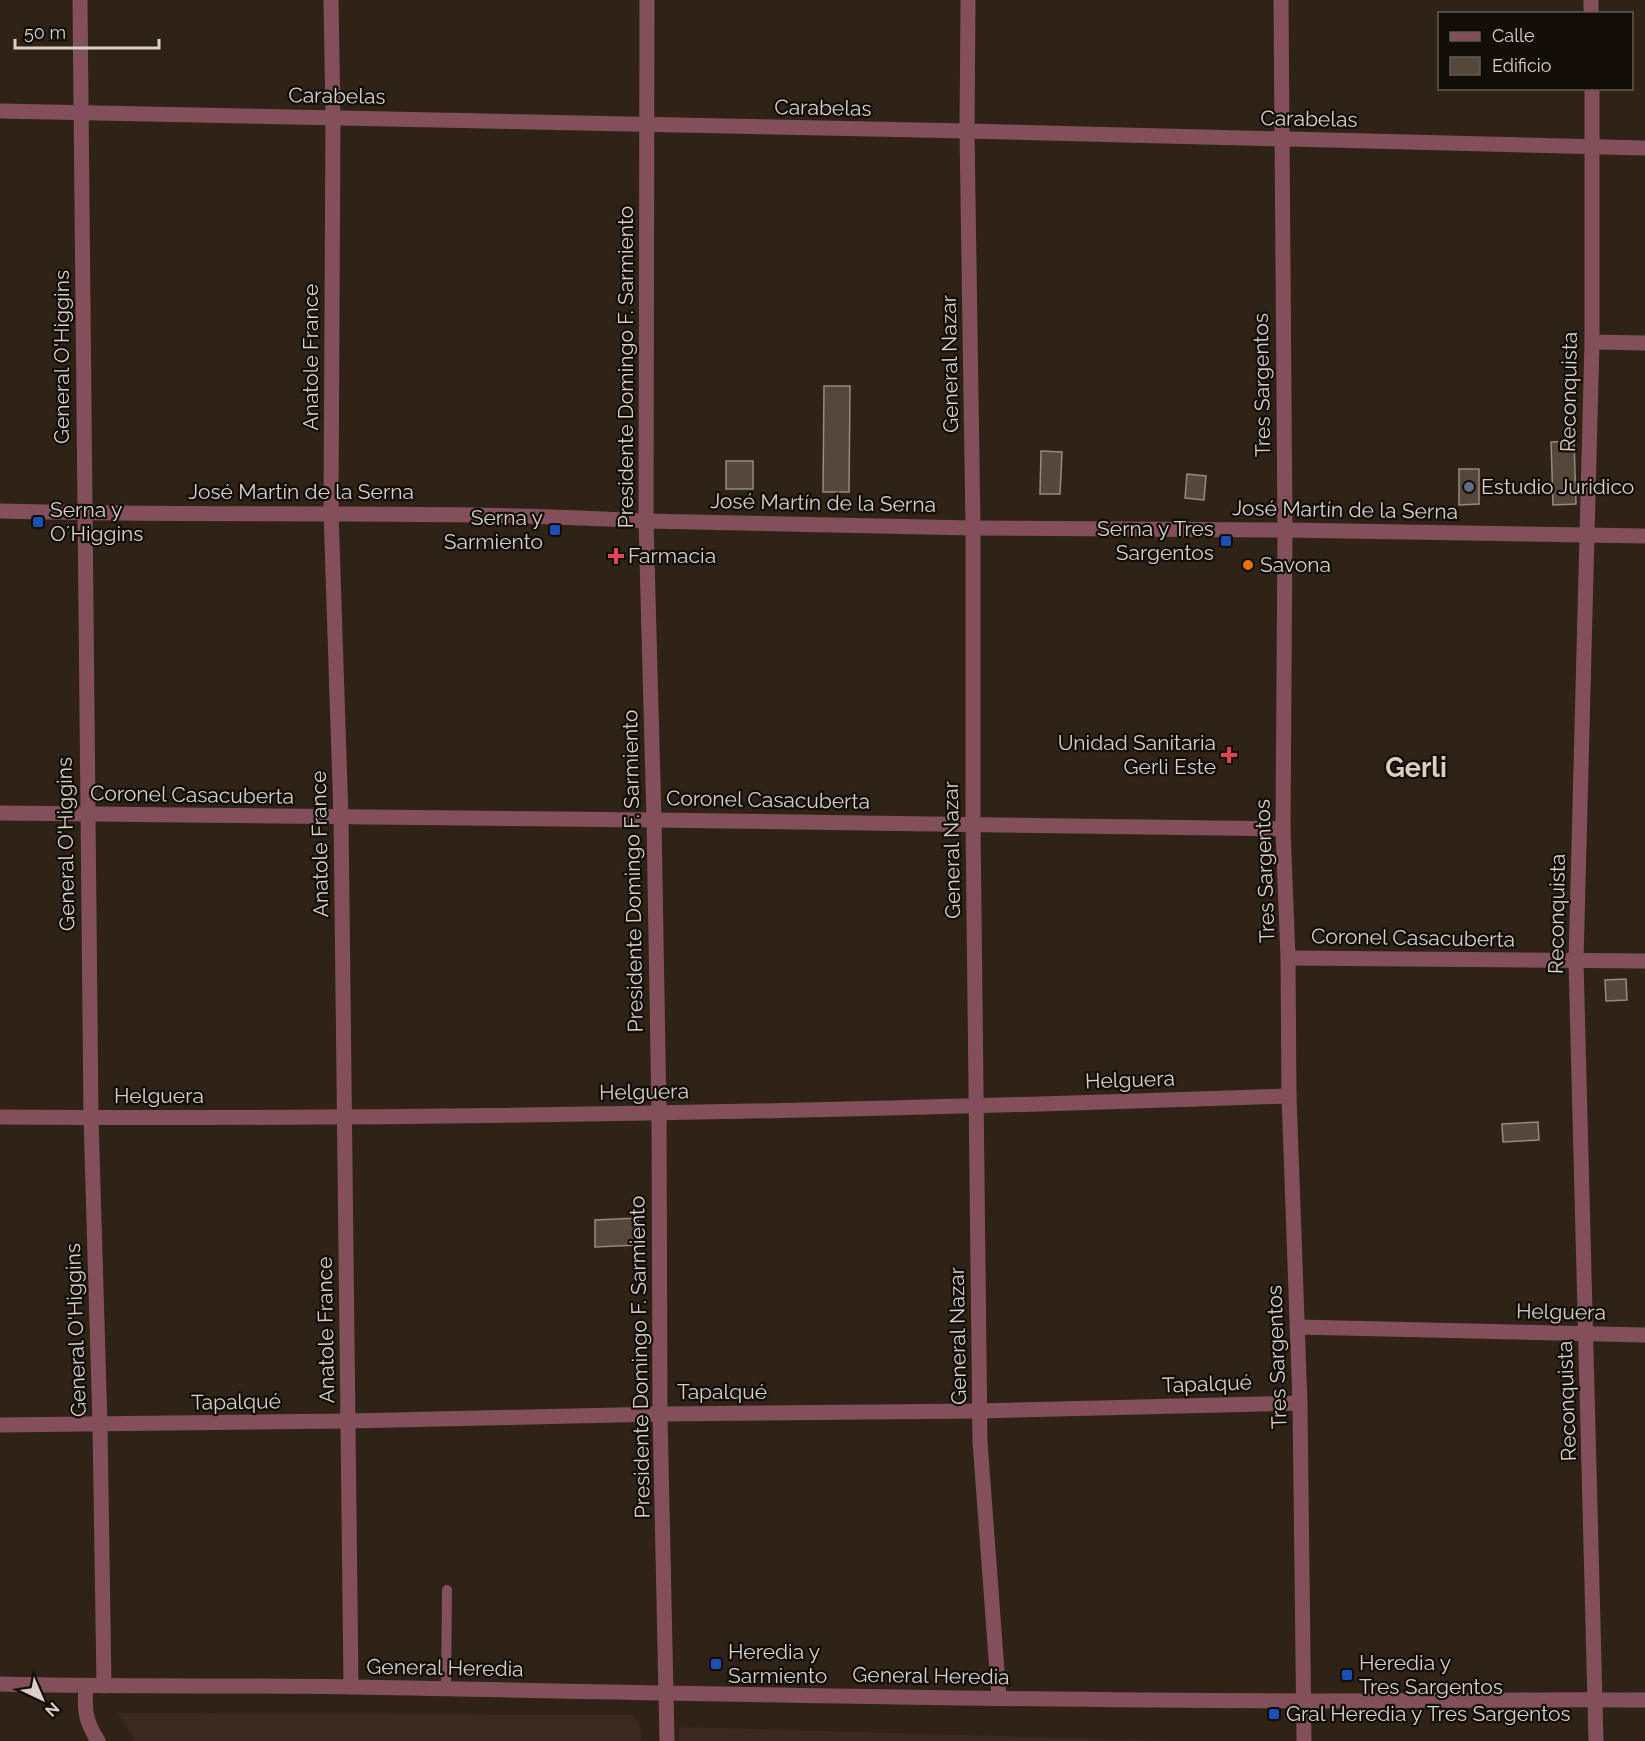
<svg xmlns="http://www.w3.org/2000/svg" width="1645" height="1741" font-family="Raleway,sans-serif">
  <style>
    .commercial { fill: #3a2821 }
    .building { fill: #55473b; stroke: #98897b; stroke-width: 1.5 }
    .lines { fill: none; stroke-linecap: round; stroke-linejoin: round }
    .service { stroke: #834f5b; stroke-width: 10 }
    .minor { stroke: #834f5b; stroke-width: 15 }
    .tertiary { stroke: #834f5b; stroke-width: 15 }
    .service-dot { fill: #5c6f8a; stroke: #130d08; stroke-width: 2 }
    .transit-dot { fill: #1a4fb4; stroke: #130d08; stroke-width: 2 }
    .health-dot { fill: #e0444e; stroke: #130d08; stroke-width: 2 }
    .food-dot { fill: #e8710a; stroke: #130d08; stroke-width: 2 }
    .labels { text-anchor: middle; stroke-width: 4.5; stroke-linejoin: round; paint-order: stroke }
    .street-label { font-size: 21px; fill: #d9d1c9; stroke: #130d08 }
    .poi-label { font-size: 21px; fill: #d9d1c9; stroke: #130d08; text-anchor: start }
    .district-label { font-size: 27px; font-weight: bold; fill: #decebf; stroke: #130d08 }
  </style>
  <rect width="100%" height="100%" fill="#2f2317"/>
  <g class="commercial">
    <polygon points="118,1713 633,1715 641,1730 642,1741 135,1741"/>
    <polygon points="679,1727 1181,1741 679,1741"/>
  </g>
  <g class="building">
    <polygon points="824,386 850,386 849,492 823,492"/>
    <polygon points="1574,441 1576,504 1553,505 1551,442"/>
    <polygon points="1041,451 1062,452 1060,494 1040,494"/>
    <rect x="726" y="461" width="27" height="28"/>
    <polygon points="1459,469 1479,469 1479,504 1459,505"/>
    <polygon points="1187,474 1206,476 1204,500 1185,498"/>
    <polygon points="1626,979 1627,1000 1606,1001 1605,980"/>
    <polygon points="1538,1122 1539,1140 1503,1142 1502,1124"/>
    <polygon points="638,1218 638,1245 595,1247 595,1220"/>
  </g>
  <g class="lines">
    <polyline class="service" points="446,1689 447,1590"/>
    <g class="minor">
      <polyline points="80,0 91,1118 100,1425 104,1686"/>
      <polyline points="331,0 333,117 331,512 341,817 351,1687"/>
      <polyline points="968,0 967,131 973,528 973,824 980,1442 999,1698"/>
      <polyline points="1281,0 1285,530 1283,829 1288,958 1289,1096 1300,1403 1304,1741"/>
      <polyline points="1591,0 1591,14"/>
      <polyline points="1592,88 1592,342 1576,961 1596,1741"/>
      <polyline points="0,111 967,131 1645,148"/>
      <polyline points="1592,342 1645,343"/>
      <path d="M0 511C215 517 431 509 646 521"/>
      <polyline points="0,813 654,820 1283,829"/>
      <polyline points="1288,958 1645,961"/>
      <path d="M0 1117C430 1120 860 1111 1289 1096"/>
      <polyline points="1297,1327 1645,1335"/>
      <polyline points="0,1425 349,1421 660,1414 980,1411 1300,1403"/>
      <path d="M0 1684C118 1687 237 1685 355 1687 672 1693 989 1700 1306 1701 1419 1701 1532 1699 1645 1700"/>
      <path d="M86 1686C84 1710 85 1720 98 1741"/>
    </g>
    <g class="tertiary">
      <polyline points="647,0 646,521 654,820 659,1113 660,1414 667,1741"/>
      <polyline points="646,521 973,528 1285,530 1645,536"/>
    </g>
  </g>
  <circle class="service-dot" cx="1469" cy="487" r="6"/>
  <g class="transit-dot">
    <rect x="32" y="516" width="12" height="12" rx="3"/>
    <rect x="549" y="524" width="12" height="12" rx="3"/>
    <rect x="1220" y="535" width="12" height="12" rx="3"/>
    <rect x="710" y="1658" width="12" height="12" rx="3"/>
    <rect x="1341" y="1669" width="12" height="12" rx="3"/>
    <rect x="1268" y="1708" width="12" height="12" rx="3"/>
  </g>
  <g class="health-dot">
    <path d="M613 547h6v6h6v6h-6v6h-6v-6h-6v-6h6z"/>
    <path d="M1226 746h6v6h6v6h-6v6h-6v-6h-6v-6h6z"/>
  </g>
  <circle class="food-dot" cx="1248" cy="565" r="6"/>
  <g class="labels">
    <g class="street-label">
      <text transform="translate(337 96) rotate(1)" y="7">Carabelas</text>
      <text transform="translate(823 108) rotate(1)" y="7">Carabelas</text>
      <text transform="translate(1309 119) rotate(1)" y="7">Carabelas</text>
      <text transform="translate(62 357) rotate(-90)" y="7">General O'Higgins</text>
      <text transform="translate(311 357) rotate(-90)" y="7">Anatole France</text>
      <text transform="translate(950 364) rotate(-91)" y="7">General Nazar</text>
      <text transform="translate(626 367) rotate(-90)" y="7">Presidente Domingo F. Sarmiento</text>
      <text transform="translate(1262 385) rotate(-91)" y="7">Tres Sargentos</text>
      <text transform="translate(1569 392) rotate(-89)" y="7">Reconquista</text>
      <text x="301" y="499">José Martín de la Serna</text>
      <text transform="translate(823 503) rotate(1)" y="7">José Martín de la Serna</text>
      <text transform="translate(1345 510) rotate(1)" y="7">José Martín de la Serna</text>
      <text transform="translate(192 795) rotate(1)" y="7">Coronel Casacuberta</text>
      <text transform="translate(768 800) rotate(1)" y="7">Coronel Casacuberta</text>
      <text transform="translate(66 844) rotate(-91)" y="7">General O'Higgins</text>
      <text transform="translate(320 844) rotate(-91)" y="7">Anatole France</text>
      <text transform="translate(952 850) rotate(-91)" y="7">General Nazar</text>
      <text transform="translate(633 871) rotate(-91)" y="7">Presidente Domingo F. Sarmiento</text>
      <text transform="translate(1265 871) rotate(-92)" y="7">Tres Sargentos</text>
      <text transform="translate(1557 914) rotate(-89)" y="7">Reconquista</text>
      <text transform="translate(1413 938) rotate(1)" y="7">Coronel Casacuberta</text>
      <text transform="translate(1130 1080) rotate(-2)" y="7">Helguera</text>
      <text transform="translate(644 1092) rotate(-1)" y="7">Helguera</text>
      <text x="159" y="1103">Helguera</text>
      <text transform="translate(1561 1312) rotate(1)" y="7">Helguera</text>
      <text transform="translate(76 1330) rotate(-92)" y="7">General O'Higgins</text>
      <text transform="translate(326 1330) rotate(-91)" y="7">Anatole France</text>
      <text transform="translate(958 1336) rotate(-91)" y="7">General Nazar</text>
      <text transform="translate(640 1357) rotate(-91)" y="7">Presidente Domingo F. Sarmiento</text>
      <text transform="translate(1277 1357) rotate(-92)" y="7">Tres Sargentos</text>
      <text transform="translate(1207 1384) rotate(-2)" y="7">Tapalqué</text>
      <text x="722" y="1399">Tapalqué</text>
      <text transform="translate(1567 1401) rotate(-92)" y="7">Reconquista</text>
      <text transform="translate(236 1402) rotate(-1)" y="7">Tapalqué</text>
      <text transform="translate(445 1668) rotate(1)" y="7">General Heredia</text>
      <text transform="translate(931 1676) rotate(1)" y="7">General Heredia</text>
    </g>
    <g class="poi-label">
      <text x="1481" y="494">Estudio Juridico</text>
      <text x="50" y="517">Serna y<tspan x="50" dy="24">O´Higgins</tspan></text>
      <text x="543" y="525" text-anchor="end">Serna y<tspan x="543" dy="24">Sarmiento</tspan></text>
      <text x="1214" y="536" text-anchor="end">Serna y Tres<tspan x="1214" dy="24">Sargentos</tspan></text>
      <text x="628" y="563">Farmacia</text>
      <text x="1260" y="572">Savona</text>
      <text x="1216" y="750" text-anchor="end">Unidad Sanitaria<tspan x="1216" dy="24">Gerli Este</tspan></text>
      <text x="728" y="1659">Heredia y<tspan x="728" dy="24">Sarmiento</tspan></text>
      <text x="1359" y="1670">Heredia y<tspan x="1359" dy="24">Tres Sargentos</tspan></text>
      <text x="1286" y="1721">Gral Heredia y Tres Sargentos</text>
    </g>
    <g class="district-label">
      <text x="1416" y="777">Gerli</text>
    </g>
  </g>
  <rect x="1438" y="12" width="195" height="78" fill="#130d08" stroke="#625b55" stroke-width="1.5"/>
  <rect x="1450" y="32" width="30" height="9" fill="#834f5b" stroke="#625b55" stroke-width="1.5"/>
  <text x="1492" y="42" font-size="18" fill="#d9d1c9">Calle</text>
  <rect x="1450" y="57" width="30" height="18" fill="#55473b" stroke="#625b55" stroke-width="1.5"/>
  <text x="1492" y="72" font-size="18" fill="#d9d1c9">Edificio</text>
  <g transform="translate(42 1699) rotate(136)" stroke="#130d08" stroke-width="4.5" paint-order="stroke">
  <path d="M0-4.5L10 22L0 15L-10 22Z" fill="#d9d1c9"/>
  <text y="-9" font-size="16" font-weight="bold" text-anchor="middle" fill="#d9d1c9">N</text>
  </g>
  <path d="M15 39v9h144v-9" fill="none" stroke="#d9d1c9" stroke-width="3"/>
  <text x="24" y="39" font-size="18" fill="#d9d1c9" stroke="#130d08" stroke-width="4.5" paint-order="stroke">50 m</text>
</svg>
